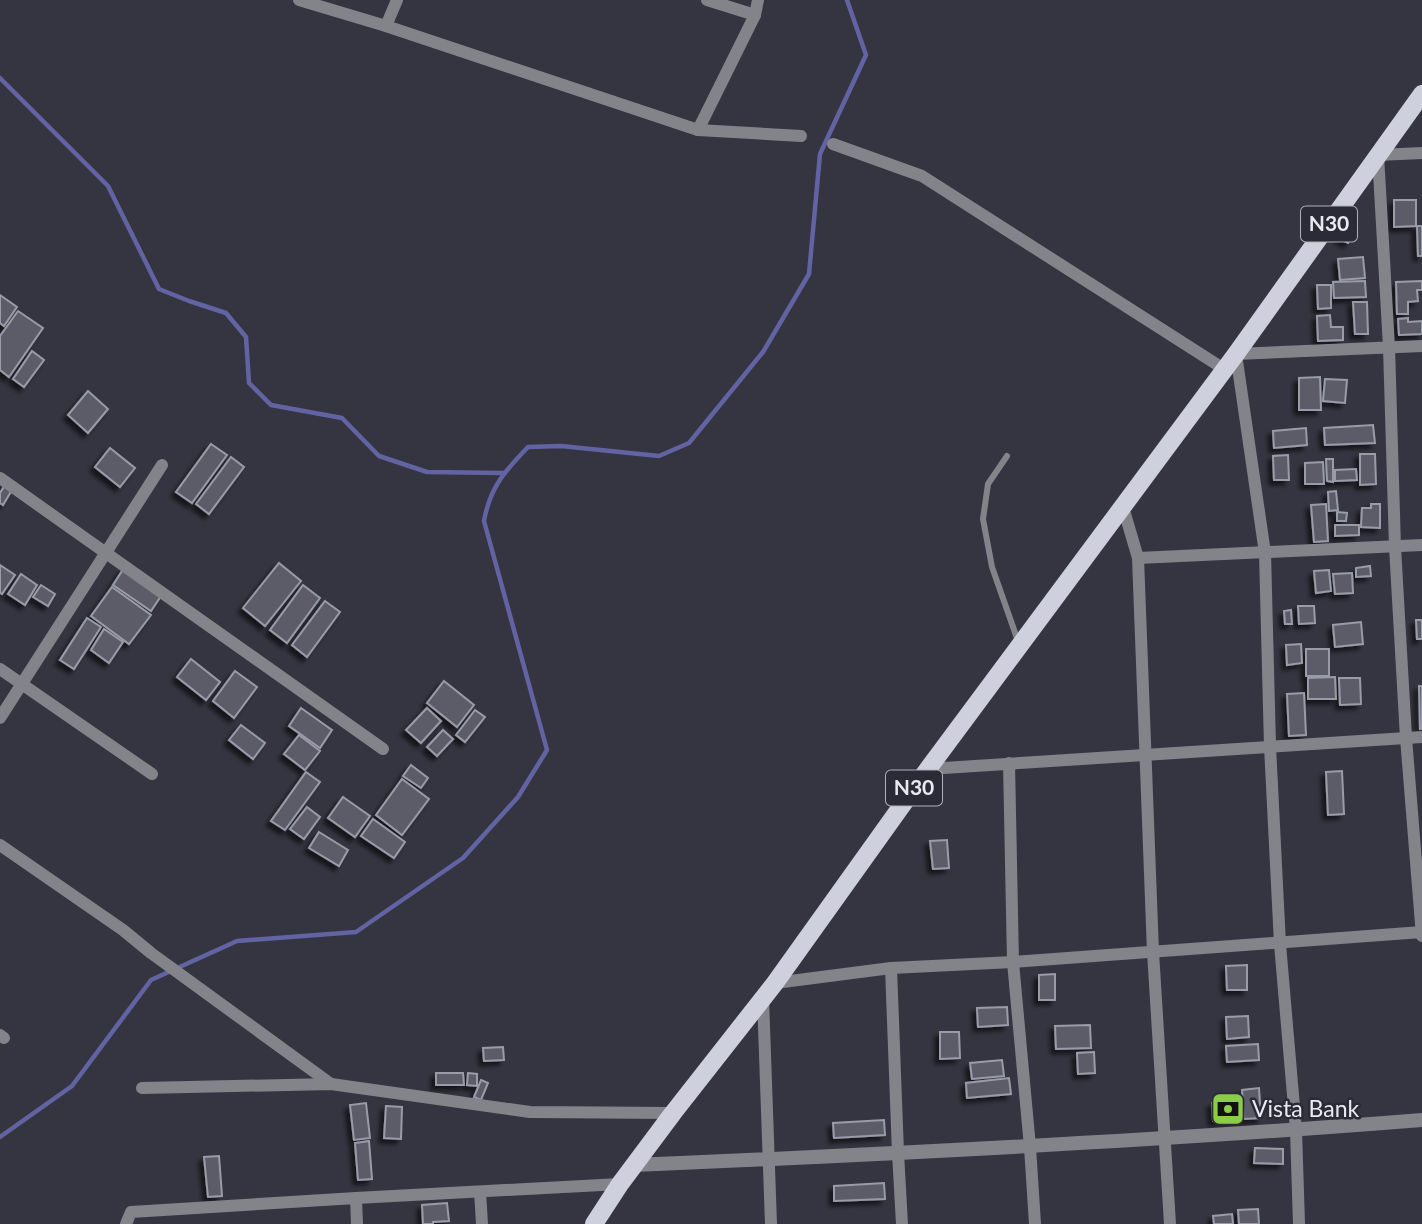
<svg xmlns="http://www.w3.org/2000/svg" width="1422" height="1224" font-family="Lato,sans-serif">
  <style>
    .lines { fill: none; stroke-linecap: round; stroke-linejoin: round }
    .stream { stroke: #6263a2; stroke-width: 4.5 }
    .building { fill: #5b5c69; stroke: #9a9ba9; stroke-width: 2; filter: url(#shadow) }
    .service { stroke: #83848a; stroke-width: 6 }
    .minor { stroke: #83848a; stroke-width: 12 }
    .tertiary { stroke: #83848a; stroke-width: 14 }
    .primary { stroke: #cfd0dd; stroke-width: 18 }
    .labels { text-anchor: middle; stroke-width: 5; stroke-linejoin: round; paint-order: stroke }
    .shield { fill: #2b2b37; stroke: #b0b0b9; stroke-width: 2 }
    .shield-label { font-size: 21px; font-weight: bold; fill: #e9e9f1 }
    .poi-label { font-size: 23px; fill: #e9e9f1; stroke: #2b2b37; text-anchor: start }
  </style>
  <defs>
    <filter id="shadow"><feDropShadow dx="-4.5" dy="4.5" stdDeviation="2" flood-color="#0009"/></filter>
  </defs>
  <rect width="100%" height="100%" fill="#353541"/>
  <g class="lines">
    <g class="stream">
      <polyline points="0,78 108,186 159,289 189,301 226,313 246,337 249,383 271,405 342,418 379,456 427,472 503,473"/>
      <path d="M0 1137 72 1086 151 980 237 941 356 932 463 858 518 797 547 750 484 521C490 487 505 471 528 447L561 446 659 456 689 443 763 352 809 274 820 154 866 55 847 0"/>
    </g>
  </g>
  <g class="building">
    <polygon points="1394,200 1416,200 1416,226 1394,227"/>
    <polygon points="1348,222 1357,228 1348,243 1339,238"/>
    <polygon points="1417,226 1422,226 1422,256 1418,256"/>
    <polygon points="1363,257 1365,278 1340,280 1338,259"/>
    <polygon points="1365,281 1366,297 1334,298 1333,282"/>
    <polygon points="1422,281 1422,290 1417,290 1418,301 1408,302 1408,314 1397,314 1396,282"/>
    <polygon points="1317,285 1331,285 1331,308 1318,309"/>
    <polygon points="0,295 17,307 4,326 0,323"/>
    <polygon points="1353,302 1367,302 1368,334 1355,334"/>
    <polygon points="18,311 43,328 9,377 0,370 0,336"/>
    <polygon points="1330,315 1331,327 1343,327 1343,340 1318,341 1317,316"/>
    <polygon points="1408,318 1408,322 1422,321 1422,334 1399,335 1398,319"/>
    <polygon points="32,351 44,360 24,387 13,379"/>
    <polygon points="1320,377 1321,410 1299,410 1299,378"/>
    <polygon points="1325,379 1347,380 1345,403 1323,401"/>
    <polygon points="88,391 108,409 88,433 68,415"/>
    <polygon points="1373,425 1375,443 1325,445 1324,428"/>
    <polygon points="1306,428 1307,445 1274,448 1273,431"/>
    <polygon points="211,444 227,455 192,503 176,492"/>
    <polygon points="110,448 135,468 120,487 95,467"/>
    <polygon points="1360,454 1375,454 1376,484 1360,485"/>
    <polygon points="1288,455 1289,480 1274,480 1273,456"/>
    <polygon points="231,457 244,467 209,514 196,504"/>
    <polygon points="1326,459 1333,459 1333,482 1327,481"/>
    <polygon points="1323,462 1324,484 1305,484 1305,463"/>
    <polygon points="1356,469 1357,480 1335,481 1335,470"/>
    <polygon points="5,485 12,490 3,505 0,503 0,493"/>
    <polygon points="1336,491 1338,510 1329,511 1328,492"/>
    <polygon points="1326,504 1328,541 1314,542 1311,505"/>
    <polygon points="1371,504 1380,504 1380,528 1361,527 1362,508 1371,508"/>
    <polygon points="1337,512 1347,513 1346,521 1337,521"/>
    <polygon points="1335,525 1359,525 1359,535 1335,536"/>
    <polygon points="279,563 301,581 265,626 243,608"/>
    <polygon points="0,565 15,575 2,594 0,593"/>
    <polygon points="1370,566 1371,576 1356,577 1356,568"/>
    <polygon points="124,568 163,593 151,611 113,585"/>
    <polygon points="1329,570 1331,591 1316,593 1314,571"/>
    <polygon points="1352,573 1353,593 1335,594 1333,574"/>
    <polygon points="21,574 37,585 25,605 8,594"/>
    <polygon points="41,585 55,594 48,606 33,597"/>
    <polygon points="303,585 320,598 287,643 270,630"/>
    <polygon points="112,587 151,615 129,644 91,616"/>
    <polygon points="325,601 340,612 307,657 292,645"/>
    <polygon points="1298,606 1314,606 1315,623 1299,624"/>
    <polygon points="1291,610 1292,624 1285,624 1284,611"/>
    <polygon points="87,618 101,627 74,669 60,660"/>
    <polygon points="1416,620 1422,620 1422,639 1417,639"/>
    <polygon points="1361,622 1363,644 1335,647 1333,625"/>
    <polygon points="104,629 123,642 109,663 91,650"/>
    <polygon points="1301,644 1302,663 1287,665 1286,645"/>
    <rect x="1306" y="649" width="23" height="27"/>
    <polygon points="191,659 220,682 206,700 177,677"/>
    <polygon points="235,671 257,687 234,718 213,701"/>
    <polygon points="1335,677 1336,699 1308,699 1308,678"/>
    <polygon points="1339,678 1360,678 1361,704 1340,705"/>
    <polygon points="444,681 474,705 457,727 427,703"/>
    <polygon points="1419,686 1422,686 1422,729 1420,729"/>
    <polygon points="1304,693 1306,735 1289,736 1287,694"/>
    <polygon points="301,708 332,730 320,748 289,726"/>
    <polygon points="427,708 441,721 421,743 406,730"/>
    <polygon points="475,710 485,717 465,742 456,735"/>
    <polygon points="241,725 265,743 253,759 229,740"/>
    <polygon points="443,730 453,739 437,756 427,747"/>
    <polygon points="299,735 320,751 305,770 284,754"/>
    <polygon points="411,765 428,778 421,788 403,776"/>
    <polygon points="1342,771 1344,814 1328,815 1326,772"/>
    <polygon points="306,772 320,782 285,830 271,821"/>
    <polygon points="402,779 429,799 402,835 376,815"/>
    <polygon points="343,797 370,816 355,837 328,818"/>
    <polygon points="307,807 320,817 304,839 290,829"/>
    <polygon points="373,819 405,842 394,858 361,836"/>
    <polygon points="319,832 348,850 339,866 309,848"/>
    <polygon points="947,840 949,868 933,869 930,841"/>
    <polygon points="1247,965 1247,990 1227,990 1226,966"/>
    <polygon points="1055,974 1055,1000 1039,1000 1039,975"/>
    <polygon points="1007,1007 1008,1025 978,1027 977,1008"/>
    <polygon points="1248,1016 1249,1037 1227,1039 1226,1017"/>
    <polygon points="1090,1025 1091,1048 1056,1049 1055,1026"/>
    <polygon points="940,1032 959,1032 960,1058 940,1059"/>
    <polygon points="1258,1044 1259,1060 1227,1062 1226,1046"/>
    <polygon points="503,1047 504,1060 484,1061 483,1048"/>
    <polygon points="1094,1052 1095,1073 1078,1074 1077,1053"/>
    <polygon points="1002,1060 1004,1076 972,1079 970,1063"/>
    <polygon points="436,1073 463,1073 464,1085 436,1085"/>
    <polygon points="468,1073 477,1074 477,1086 467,1085"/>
    <polygon points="1009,1078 1011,1094 967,1098 966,1083"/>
    <polygon points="481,1080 488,1083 481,1100 474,1097"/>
    <polygon points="1259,1088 1261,1118 1244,1119 1242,1090"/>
    <polygon points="1240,1100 1241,1119 1213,1121 1212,1103"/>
    <polygon points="366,1103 370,1138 354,1140 350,1105"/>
    <polygon points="386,1106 402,1107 401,1139 384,1138"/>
    <polygon points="884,1120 885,1135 834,1138 833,1123"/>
    <polygon points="369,1141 372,1179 358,1180 355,1143"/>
    <polygon points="1255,1148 1283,1149 1283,1164 1254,1163"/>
    <polygon points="219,1156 222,1196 208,1197 204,1157"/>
    <polygon points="884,1183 885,1199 834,1201 834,1186"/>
    <polygon points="447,1203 449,1221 433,1222 433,1224 423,1224 422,1205"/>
    <polygon points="1258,1209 1259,1224 1239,1224 1238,1210"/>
    <polygon points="1232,1214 1233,1224 1214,1224 1213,1216"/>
  </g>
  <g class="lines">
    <polyline class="service" points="1007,456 988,484 983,519 992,567 1019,644"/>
    <g class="minor">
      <polyline points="299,0 386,26 698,130 801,136"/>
      <polyline points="707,0 755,15"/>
      <polyline points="386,26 397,0"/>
      <polyline points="698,130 755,15 758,0"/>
      <polyline points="833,144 922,176 1224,369"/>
      <polyline points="1422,153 1378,155 1389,347 1395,547 1406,738 1422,936"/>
      <polyline points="0,478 383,749"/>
      <polyline points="1123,507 1138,558 1153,952 1170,1224"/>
      <polyline points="1138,558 1422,545"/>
      <polyline points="0,669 152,774"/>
      <polyline points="0,718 162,465"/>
      <polyline points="1009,763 1013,962 1030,1147 1035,1224"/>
      <polyline points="928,769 1422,737"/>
      <polyline points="0,845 123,930 151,953 331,1084"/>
      <polyline points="891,968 898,1153 902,1224"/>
      <polyline points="775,983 891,968 1013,962 1422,932"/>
      <polyline points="763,998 771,1224"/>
      <polyline points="0,1035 4,1038"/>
      <polyline points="142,1088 331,1084 530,1112 673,1113"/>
      <polyline points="480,1192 482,1224"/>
      <polyline points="356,1198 357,1224"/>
      <polyline points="126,1224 131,1212 356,1198 620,1184"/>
      <polyline points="1299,1224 1296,1130 1280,944 1270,746 1265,553 1236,354 1422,346"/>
    </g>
    <path class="tertiary" d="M634 1165C897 1154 1160 1141 1422 1120"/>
    <polyline class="primary" points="594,1224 620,1184 673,1113 775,983 928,769 1236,354 1422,94"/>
  </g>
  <defs>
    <symbol id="bank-square" viewBox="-11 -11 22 22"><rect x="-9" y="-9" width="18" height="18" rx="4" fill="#8bce46" stroke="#2b2b37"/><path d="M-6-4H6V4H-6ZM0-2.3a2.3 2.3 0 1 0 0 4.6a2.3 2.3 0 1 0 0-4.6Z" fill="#111"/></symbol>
  </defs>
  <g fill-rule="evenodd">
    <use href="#bank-square" x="1209" y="1090" width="38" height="38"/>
  </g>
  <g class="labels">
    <g class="shield">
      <rect x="1301" y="206.5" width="56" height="35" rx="5"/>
      <rect x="886" y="770.5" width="56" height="35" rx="5"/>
    </g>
    <g class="shield-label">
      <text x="1329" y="231">N30</text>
      <text x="914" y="795">N30</text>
    </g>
    <g class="poi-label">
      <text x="1252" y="1117">Vista Bank</text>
    </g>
  </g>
</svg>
